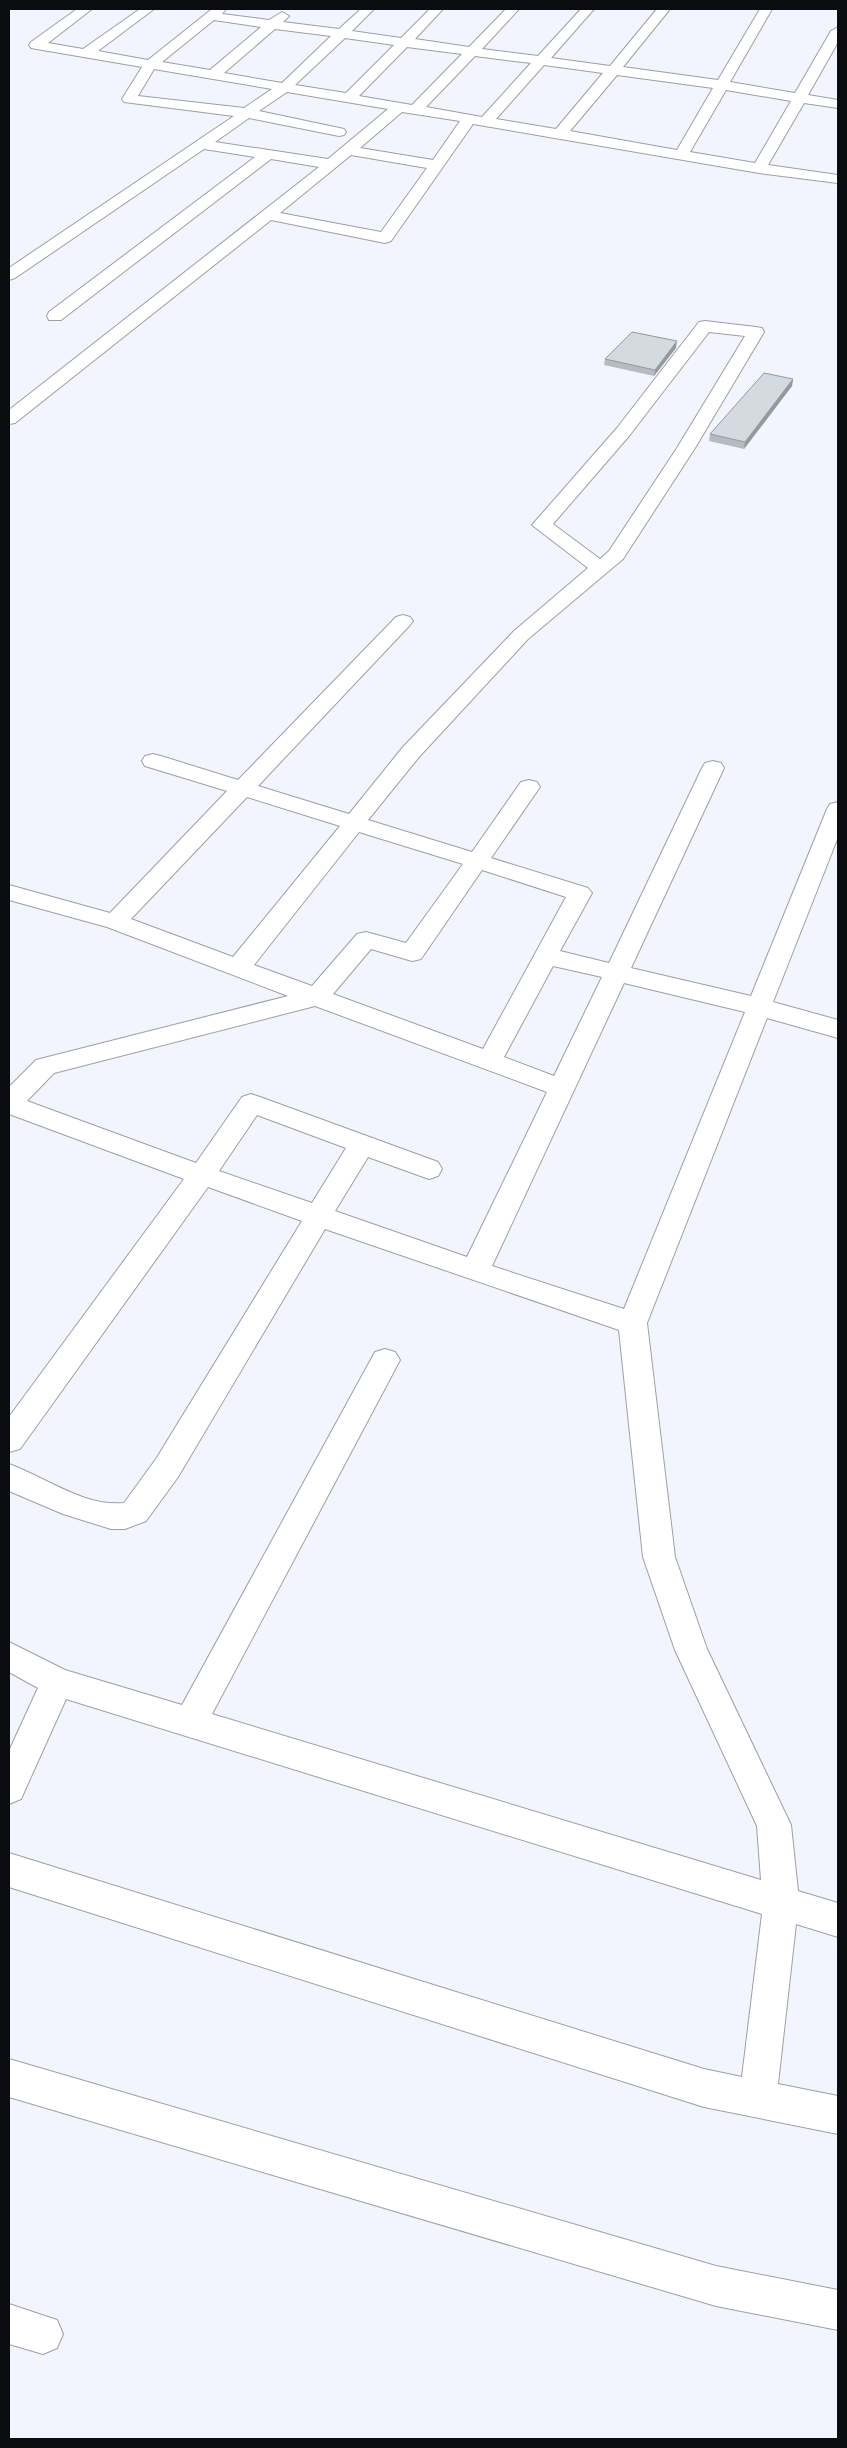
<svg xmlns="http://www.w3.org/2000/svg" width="847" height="2448" font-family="'Golos Text',sans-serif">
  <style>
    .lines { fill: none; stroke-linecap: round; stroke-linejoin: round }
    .minor-casing { stroke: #9c9fa6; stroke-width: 2 }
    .minor { fill: #fff; fill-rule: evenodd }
    .wall { fill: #b5bbc1 }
    .shaded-wall { fill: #94999d }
    .building { fill: #d3dae0; stroke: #94999d }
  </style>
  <rect width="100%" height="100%" fill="#f2f5fd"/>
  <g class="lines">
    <defs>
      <g id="minor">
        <path d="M77 9H92L48 43 83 49 140 9H154L98 51 148 60 212 9H226L222 14 269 20 282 12 289 16 283 22 339 29 361 9H374L352 31 401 38 430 9H443L415 39 469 47 506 9H519L482 49 538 56 581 9H594L551 58 610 66 657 9H670L623 67 718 80 760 9H772L730 82 795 93 831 31 838 27V42L808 95 838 100V108L804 103 768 165 838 175V183L759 173 473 124 391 241 385 243 271 220 15 423 9 424V410L319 167 271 159 61 320H49L47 316 49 312 255 157 204 149 15 278 9 280V268L234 116 124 102 122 99 142 67 31 48 29 45 31 42ZM214 20 261 27 210 70 162 62ZM275 29 331 36 282 83 224 73ZM345 38 394 45 346 93 295 85ZM407 47 462 54 412 105 359 96ZM475 56 531 63 482 117 426 107ZM544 65 603 73 556 129 496 119ZM154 69 272 89 244 108 138 96ZM617 75 713 88 677 150 570 131ZM726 90 791 101 755 163 690 152ZM287 92 388 109 328 159 215 142 249 118 339 136 344 135 346 132 344 129 259 111ZM402 112 460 121 433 160 360 148ZM351 155 427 168 381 232 280 213Z"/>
        <path d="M705 321 756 327 762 328 764 332 695 448 623 559 528 639 419 757 368 820 472 852 521 782 529 780 537 782 540 787 491 858 588 888 592 893 560 951 609 963 702 768 705 763 713 761 721 763 724 768 631 968 751 996 827 809 830 804 838 802V837L773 1002 838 1020V1038L767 1018 647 1323 675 1557 707 1649 791 1825 798 1891 838 1903V1937L796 1924 778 2084 838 2096V2134L704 2107 9 1887V1853L704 2069 742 2077 762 1914 66 1699 21 1799 9 1804V1751L38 1688 9 1672V1642L65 1670 182 1705 375 1352 385 1349 395 1352 400 1360 212 1714 761 1880 757 1826 675 1650 643 1557 619 1330 325 1229 178 1477 146 1521 125 1529H111L63 1514 9 1491V1464C45 1477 84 1507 124 1503L156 1459 302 1221 208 1187 20 1449 9 1452V1417L184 1179 9 1114V1087L36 1060 288 996 107 927 9 900V885L110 913 227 791 145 766 142 761 145 756 153 754 161 756 238 780 396 617 403 615 410 617 413 621 410 625 258 786 349 814 403 747 514 631 588 568 532 525 617 428 699 322ZM709 332 745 336 677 448 609 551 600 559 553 524 629 436ZM247 797 340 826 233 957 131 919ZM359 832 463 864 406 943 366 932 357 934 312 986 254 965ZM482 870 566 897 483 1049 333 994 371 949 412 961 421 959ZM553 966 602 977 554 1076 504 1057ZM624 983 745 1012 624 1309 492 1266ZM315 1006 547 1092 467 1257 335 1211 368 1157 429 1179 438 1176 442 1169 438 1162 260 1097 251 1094 242 1097 196 1163 27 1101 54 1073ZM257 1115 346 1148 312 1203 219 1171Z"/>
        <polygon points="9,2059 716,2266 838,2290 838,2330 716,2306 9,2097"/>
        <polygon points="9,2304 57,2320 63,2334 57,2348 43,2354 9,2344"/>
      </g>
    </defs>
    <use href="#minor" class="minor-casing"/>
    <use href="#minor" class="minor"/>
  </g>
  <g class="wall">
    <polygon points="676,348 654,376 604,365 605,359"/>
    <polygon points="793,379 792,386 744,449 709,441 710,434"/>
  </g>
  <g class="shaded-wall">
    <polygon points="677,341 676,348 654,376 655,370"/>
    <polygon points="793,379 792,386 744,449 745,442"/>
  </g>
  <g class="building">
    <polygon points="632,332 677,341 655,370 605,359"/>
    <polygon points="764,373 793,379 745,442 710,434"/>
  </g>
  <rect width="847" height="2448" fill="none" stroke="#0b0c0f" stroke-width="20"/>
</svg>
